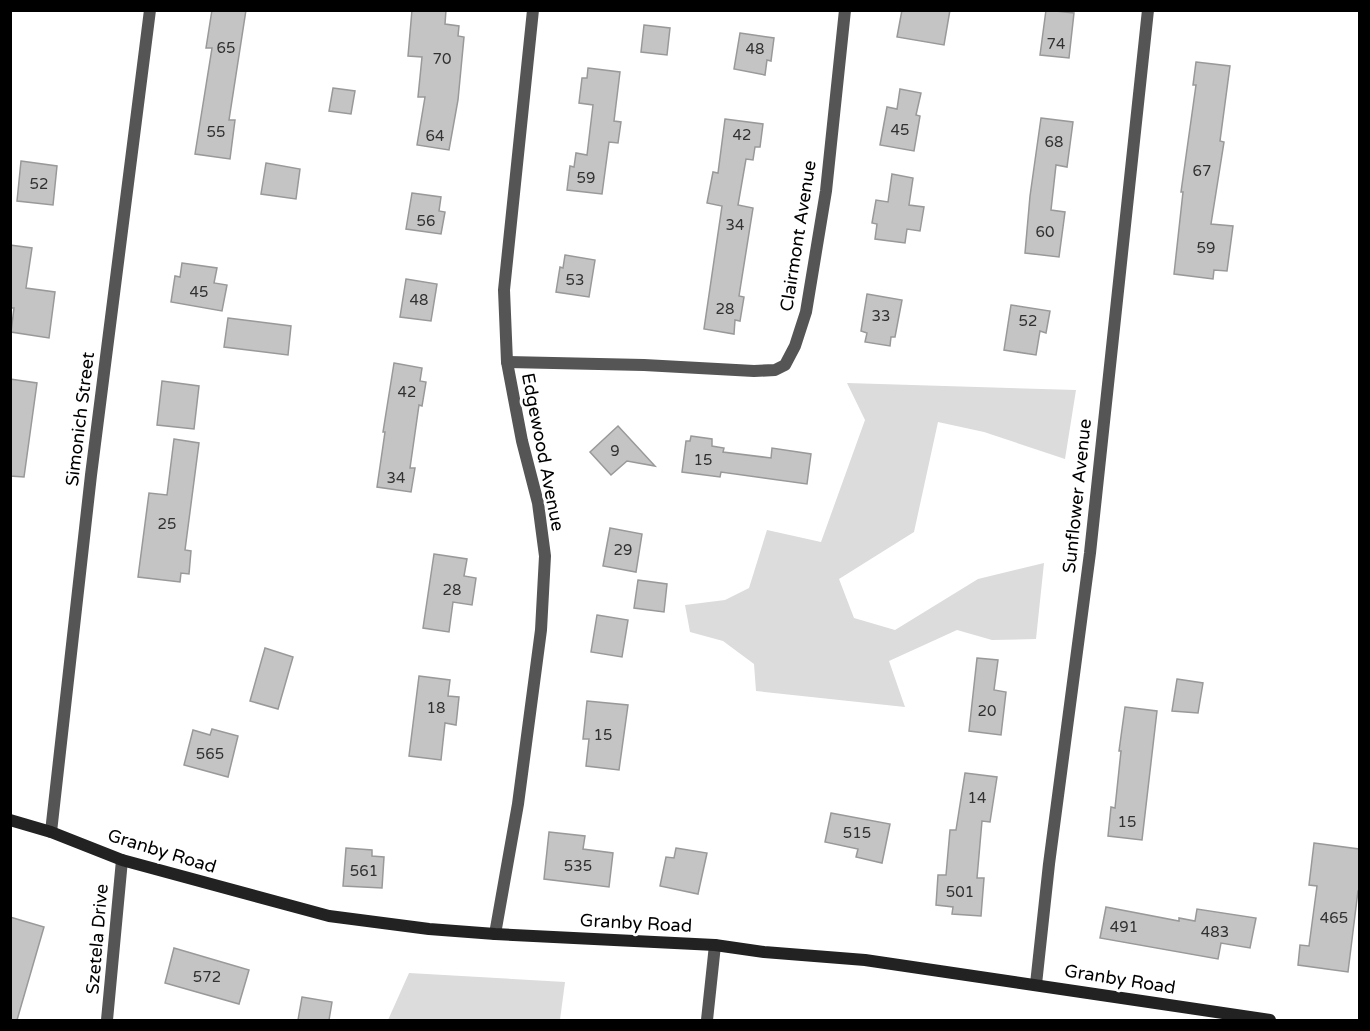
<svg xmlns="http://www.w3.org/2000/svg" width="1370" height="1031" font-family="'Varela Round',sans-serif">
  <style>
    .green { fill: #dcdcdc }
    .building { fill: #c4c4c4; stroke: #999; stroke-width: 1.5 }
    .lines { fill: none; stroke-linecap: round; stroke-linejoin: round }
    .minor { stroke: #555; stroke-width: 12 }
    .secondary { stroke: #222; stroke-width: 12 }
    .labels { text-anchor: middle; stroke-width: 6; stroke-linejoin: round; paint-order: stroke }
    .number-label { font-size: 15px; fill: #313131 }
    .street-label { font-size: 18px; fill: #000; stroke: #fff }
  </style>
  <rect width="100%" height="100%" fill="#fff"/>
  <g class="green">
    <polygon points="847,383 1076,390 1065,459 984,432 938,422 914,532 839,579 854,618 895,630 978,579 1044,563 1036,639 992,640 957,630 889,661 905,707 756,691 754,664 723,641 690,632 685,605 725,600 749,588 767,530 821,542 865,420"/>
    <polygon points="409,973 565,982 560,1020 388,1020"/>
  </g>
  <g class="building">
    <polygon points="212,10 246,10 229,120 235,120 230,159 195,154 212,48 206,48"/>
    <polygon points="412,10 446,10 445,24 459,26 458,36 464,37 458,100 449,150 417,145 425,97 418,97 422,57 408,56"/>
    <polygon points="902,10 950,10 944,45 897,37"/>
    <polygon points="1046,10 1074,13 1069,58 1040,55"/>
    <polygon points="644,25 670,28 667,55 641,52"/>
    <polygon points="740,33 774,38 771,61 767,60 765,75 734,69"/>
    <polygon points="1196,62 1230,66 1220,141 1224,142 1211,224 1233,226 1227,271 1214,270 1213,279 1174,274 1183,192 1181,192 1196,85 1193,85"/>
    <polygon points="588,68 620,72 614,121 621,122 618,143 609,142 602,194 567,190 570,166 574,167 576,153 587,155 593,105 579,103 582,78 587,78"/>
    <polygon points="333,88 355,91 351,114 329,111"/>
    <polygon points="900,89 921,93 916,115 920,116 914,151 880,145 887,107 897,109"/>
    <polygon points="1041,118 1073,122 1067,167 1056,165 1051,210 1065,212 1059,257 1025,253 1030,196"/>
    <polygon points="725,119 763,124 760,147 755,147 753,160 746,159 738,205 753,208 739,296 744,297 740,321 735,320 734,334 704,329 722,206 707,203 713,172 718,173"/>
    <polygon points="21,161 57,166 53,205 17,201"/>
    <polygon points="266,163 300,169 296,199 261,194"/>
    <polygon points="892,174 913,178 909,205 924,207 920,231 907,229 905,243 875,239 877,224 872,223 876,200 888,202"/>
    <polygon points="412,193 441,197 439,211 445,212 441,234 406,229"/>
    <polygon points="10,245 32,248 26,288 55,292 49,338 11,332 14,308 10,308"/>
    <polygon points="565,255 595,260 589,297 556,292 560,267 563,268"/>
    <polygon points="182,263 217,268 214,283 227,285 222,311 171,302 175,276 180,277"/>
    <polygon points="406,279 437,284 431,321 400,317"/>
    <polygon points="867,294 902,300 895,337 891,337 890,346 865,342 867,333 861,331"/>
    <polygon points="1011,305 1050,311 1046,333 1040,331 1036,355 1004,350"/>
    <polygon points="228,318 291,326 288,355 224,347"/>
    <polygon points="394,363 422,368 420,381 426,382 422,406 419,405 410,468 415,468 411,492 377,487 385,432 383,432"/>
    <polygon points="10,379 37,383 24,477 10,476"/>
    <polygon points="162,381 199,386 194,429 157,425"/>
    <polygon points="618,426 655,466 627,461 611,475 590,452"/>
    <polygon points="691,436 712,439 712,446 724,448 723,452 771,458 772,448 811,454 807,484 721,472 720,477 682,472 686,441 690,441"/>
    <polygon points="174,439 199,443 185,550 191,551 189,574 181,573 180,582 138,577 149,493 167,495"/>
    <polygon points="610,528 642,534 636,572 603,566"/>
    <polygon points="434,554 467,559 464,576 476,578 472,605 453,602 449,632 423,628"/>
    <polygon points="638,580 667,584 664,612 634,608"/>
    <polygon points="597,615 628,620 622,657 591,652"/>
    <polygon points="265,648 293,657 278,709 250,701"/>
    <polygon points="977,658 998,660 994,690 1006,692 1001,735 969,731"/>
    <polygon points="419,676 450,680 448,696 459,697 456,725 445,723 441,760 409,756"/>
    <polygon points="1177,679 1203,683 1198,713 1172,711"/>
    <polygon points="587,701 628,705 619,770 586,766 589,739 583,739"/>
    <polygon points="1125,707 1157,711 1142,840 1108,836 1111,807 1115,808 1121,751 1119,751"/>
    <polygon points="212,729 238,736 228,777 184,765 193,730 210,735"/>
    <polygon points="965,773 997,777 990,822 982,821 977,878 984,878 981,916 952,914 953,907 936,905 938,875 946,875 950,830 956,830"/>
    <polygon points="831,813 890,824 882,863 856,857 858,849 825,842"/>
    <polygon points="549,832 585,836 583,849 613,853 609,887 544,879"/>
    <polygon points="1314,843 1359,849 1359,891 1358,891 1348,972 1298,965 1300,945 1309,946 1317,886 1309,885"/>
    <polygon points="346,848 372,850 372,856 384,857 382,888 343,886"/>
    <polygon points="676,848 707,853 698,894 660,886 666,857 674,858"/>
    <polygon points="1106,907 1179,921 1179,918 1195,921 1197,909 1256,918 1250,948 1221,943 1218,959 1100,938"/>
    <polygon points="10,917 44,927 17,1020 10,1020"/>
    <polygon points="174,948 249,970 239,1004 165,983"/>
    <polygon points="302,997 332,1002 329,1020 298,1020"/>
  </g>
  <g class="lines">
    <g class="minor">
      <polyline points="507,362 644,365 754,371 775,370 785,365 795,346 806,312 826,191 845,10"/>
      <polyline points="51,832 91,475 150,10"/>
      <polyline points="495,934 518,804 541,630 545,556 538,503 522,441 507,362 504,290 533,10"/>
      <polyline points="1036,984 1049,864 1090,553 1148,10"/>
      <polyline points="107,1020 122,860"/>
      <polyline points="707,1020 715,945"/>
    </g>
    <polyline class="secondary" points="10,820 51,832 122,860 329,916 429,929 495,934 715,945 764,952 865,960 1270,1020"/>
  </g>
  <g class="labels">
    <g class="number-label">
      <text x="1056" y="49">74</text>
      <text x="226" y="53">65</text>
      <text x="755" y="54">48</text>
      <text x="442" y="64">70</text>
      <text x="900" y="135">45</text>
      <text x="216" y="137">55</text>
      <text x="742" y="140">42</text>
      <text x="435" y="141">64</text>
      <text x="1054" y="147">68</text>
      <text x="1202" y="176">67</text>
      <text x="586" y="183">59</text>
      <text x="39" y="189">52</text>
      <text x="426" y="226">56</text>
      <text x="735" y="230">34</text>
      <text x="1045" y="237">60</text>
      <text x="1206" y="253">59</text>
      <text x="575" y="285">53</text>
      <text x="199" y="297">45</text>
      <text x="419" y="305">48</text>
      <text x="725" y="314">28</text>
      <text x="881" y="321">33</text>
      <text x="1028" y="326">52</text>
      <text x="407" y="397">42</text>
      <text x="615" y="456">9</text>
      <text x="703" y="465">15</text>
      <text x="396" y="483">34</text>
      <text x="167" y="529">25</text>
      <text x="623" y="555">29</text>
      <text x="452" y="595">28</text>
      <text x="436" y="713">18</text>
      <text x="987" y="716">20</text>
      <text x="603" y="740">15</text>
      <text x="210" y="759">565</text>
      <text x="977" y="803">14</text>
      <text x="1127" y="827">15</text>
      <text x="857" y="838">515</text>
      <text x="578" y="871">535</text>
      <text x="364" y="876">561</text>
      <text x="960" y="897">501</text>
      <text x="1334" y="923">465</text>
      <text x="1124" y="932">491</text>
      <text x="1215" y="937">483</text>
      <text x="207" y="982">572</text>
    </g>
    <g class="street-label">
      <text transform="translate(798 236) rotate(-81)" y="6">Clairmont Avenue</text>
      <text transform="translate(80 419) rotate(-83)" y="6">Simonich Street</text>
      <text transform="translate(543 452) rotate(79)" y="6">Edgewood Avenue</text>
      <text transform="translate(1077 496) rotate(-84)" y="6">Sunflower Avenue</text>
      <text transform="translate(162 851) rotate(17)" y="6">Granby Road</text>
      <text transform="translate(636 923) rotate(3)" y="6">Granby Road</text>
      <text transform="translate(97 939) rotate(-85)" y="6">Szetela Drive</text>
      <text transform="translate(1120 979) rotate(9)" y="6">Granby Road</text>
    </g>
  </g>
  <rect width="1370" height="1031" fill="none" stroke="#000000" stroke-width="24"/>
</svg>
